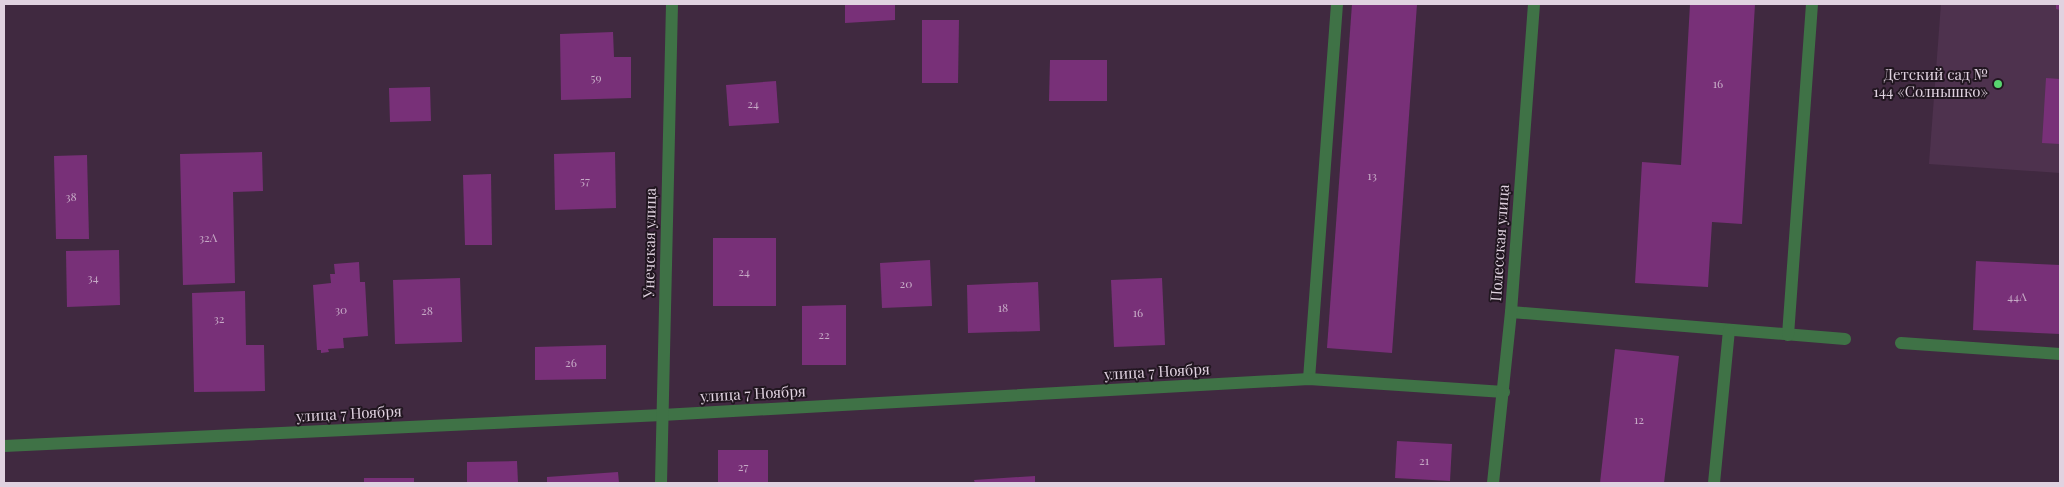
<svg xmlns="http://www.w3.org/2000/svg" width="2064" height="487" font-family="'Playfair Display',serif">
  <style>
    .built { fill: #4e324e }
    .building { fill: #783078 }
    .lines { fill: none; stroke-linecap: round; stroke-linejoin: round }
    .service { stroke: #3f7246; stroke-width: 12 }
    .minor { stroke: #3f7246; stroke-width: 12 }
    .poi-dot { fill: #58d56f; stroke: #211620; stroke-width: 2 }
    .labels { text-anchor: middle; stroke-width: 4; stroke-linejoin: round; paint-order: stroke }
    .number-label { font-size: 12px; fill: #c6aac6 }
    .poi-label { font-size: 15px; fill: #e0d2e0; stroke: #211620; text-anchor: end }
    .street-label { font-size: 15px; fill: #e0d2e0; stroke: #211620 }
  </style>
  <rect width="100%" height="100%" fill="#402940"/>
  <polygon class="built" points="1941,4 2060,4 2060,173 1929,164"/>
  <g class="building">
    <polygon points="845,4 895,4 895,20 845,23"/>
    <polygon points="1352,4 1417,4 1392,353 1327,348"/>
    <polygon points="1690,4 1755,4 1742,224 1712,222 1708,287 1635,283 1642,162 1681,165"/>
    <polygon points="2056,4 2060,4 2060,10 2056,9"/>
    <polygon points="922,20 959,20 958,83 922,83"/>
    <polygon points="613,32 614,57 631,57 631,98 561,100 560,34"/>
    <polygon points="1050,60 1107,60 1107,101 1049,101"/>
    <polygon points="2046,78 2060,79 2060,144 2042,143"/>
    <polygon points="776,81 779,123 729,126 726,85"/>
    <polygon points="430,87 431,121 390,122 389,88"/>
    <polygon points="262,152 263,191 233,192 235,283 183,285 180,154"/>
    <polygon points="615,152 616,208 555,210 554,154"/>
    <polygon points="87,155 89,239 56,239 54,156"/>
    <polygon points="491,174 492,245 465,245 463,175"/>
    <rect x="713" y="238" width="63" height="68"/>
    <polygon points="119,250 120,305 67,307 66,251"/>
    <polygon points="930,260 932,306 882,308 880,263"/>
    <polygon points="1976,261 2060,265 2060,334 1973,330"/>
    <polygon points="359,262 360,282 365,282 368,336 343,338 344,348 328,349 329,352 321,353 321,350 317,350 313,285 331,283 330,274 335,274 334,264"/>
    <polygon points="460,278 462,342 395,344 393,280"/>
    <polygon points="1162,278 1165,345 1114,347 1111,280"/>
    <polygon points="1038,282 1040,331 968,333 967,285"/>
    <polygon points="245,291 246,345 264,345 265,391 194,392 192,293"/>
    <polygon points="846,305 846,365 802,365 802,306"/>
    <polygon points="606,345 606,379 535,380 535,347"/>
    <polygon points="1615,349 1679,356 1664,483 1600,483"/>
    <polygon points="1397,441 1452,444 1450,481 1395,478"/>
    <rect x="718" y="450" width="50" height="33"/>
    <polygon points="517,461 518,483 467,483 467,462"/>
    <polygon points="618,472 619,483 547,483 547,477"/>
    <polygon points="1035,476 1035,483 975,483 974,480"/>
    <rect x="364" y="478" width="50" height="5"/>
  </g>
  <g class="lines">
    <g class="service">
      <polyline points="1511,312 1845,339"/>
      <polyline points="1788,335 1812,4"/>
      <polyline points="1901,343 2060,354"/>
      <polyline points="1309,379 1337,4"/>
      <polyline points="1714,483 1729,330"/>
    </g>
    <g class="minor">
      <polyline points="4,446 662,415 1309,379 1504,392"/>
      <polyline points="661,483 672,4"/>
      <polyline points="1493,483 1511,312 1534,4"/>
    </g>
  </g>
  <circle class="poi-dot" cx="1998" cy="84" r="5"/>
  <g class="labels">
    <g class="number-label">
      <text x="596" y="82">59</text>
      <text x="1718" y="88">16</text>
      <text x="753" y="108">24</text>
      <text x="1372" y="180">13</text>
      <text x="585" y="185">57</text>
      <text x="71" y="201">38</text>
      <text x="208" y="242">32А</text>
      <text x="744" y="276">24</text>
      <text x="93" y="282">34</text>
      <text x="906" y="288">20</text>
      <text x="2017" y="301">44А</text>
      <text x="1003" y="312">18</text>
      <text x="341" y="314">30</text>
      <text x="427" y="315">28</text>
      <text x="1138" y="317">16</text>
      <text x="219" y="323">32</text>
      <text x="824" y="339">22</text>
      <text x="571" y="367">26</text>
      <text x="1639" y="424">12</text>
      <text x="1424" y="465">21</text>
      <text x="743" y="471">27</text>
    </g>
    <g class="poi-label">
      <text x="1988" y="80">Детский сад №<tspan x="1988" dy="17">144 «Солнышко»</tspan></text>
    </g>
    <g class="street-label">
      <text transform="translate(650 243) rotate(-89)" y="5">Унечская улица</text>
      <text transform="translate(1500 243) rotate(-86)" y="5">Полесская улица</text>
      <text transform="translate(1157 372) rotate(-3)" y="5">улица 7 Ноября</text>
      <text transform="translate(753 394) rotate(-3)" y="5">улица 7 Ноября</text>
      <text transform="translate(349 414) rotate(-3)" y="5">улица 7 Ноября</text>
    </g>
  </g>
  <rect width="2064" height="487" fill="none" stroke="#e0d2e0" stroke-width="10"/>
</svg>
